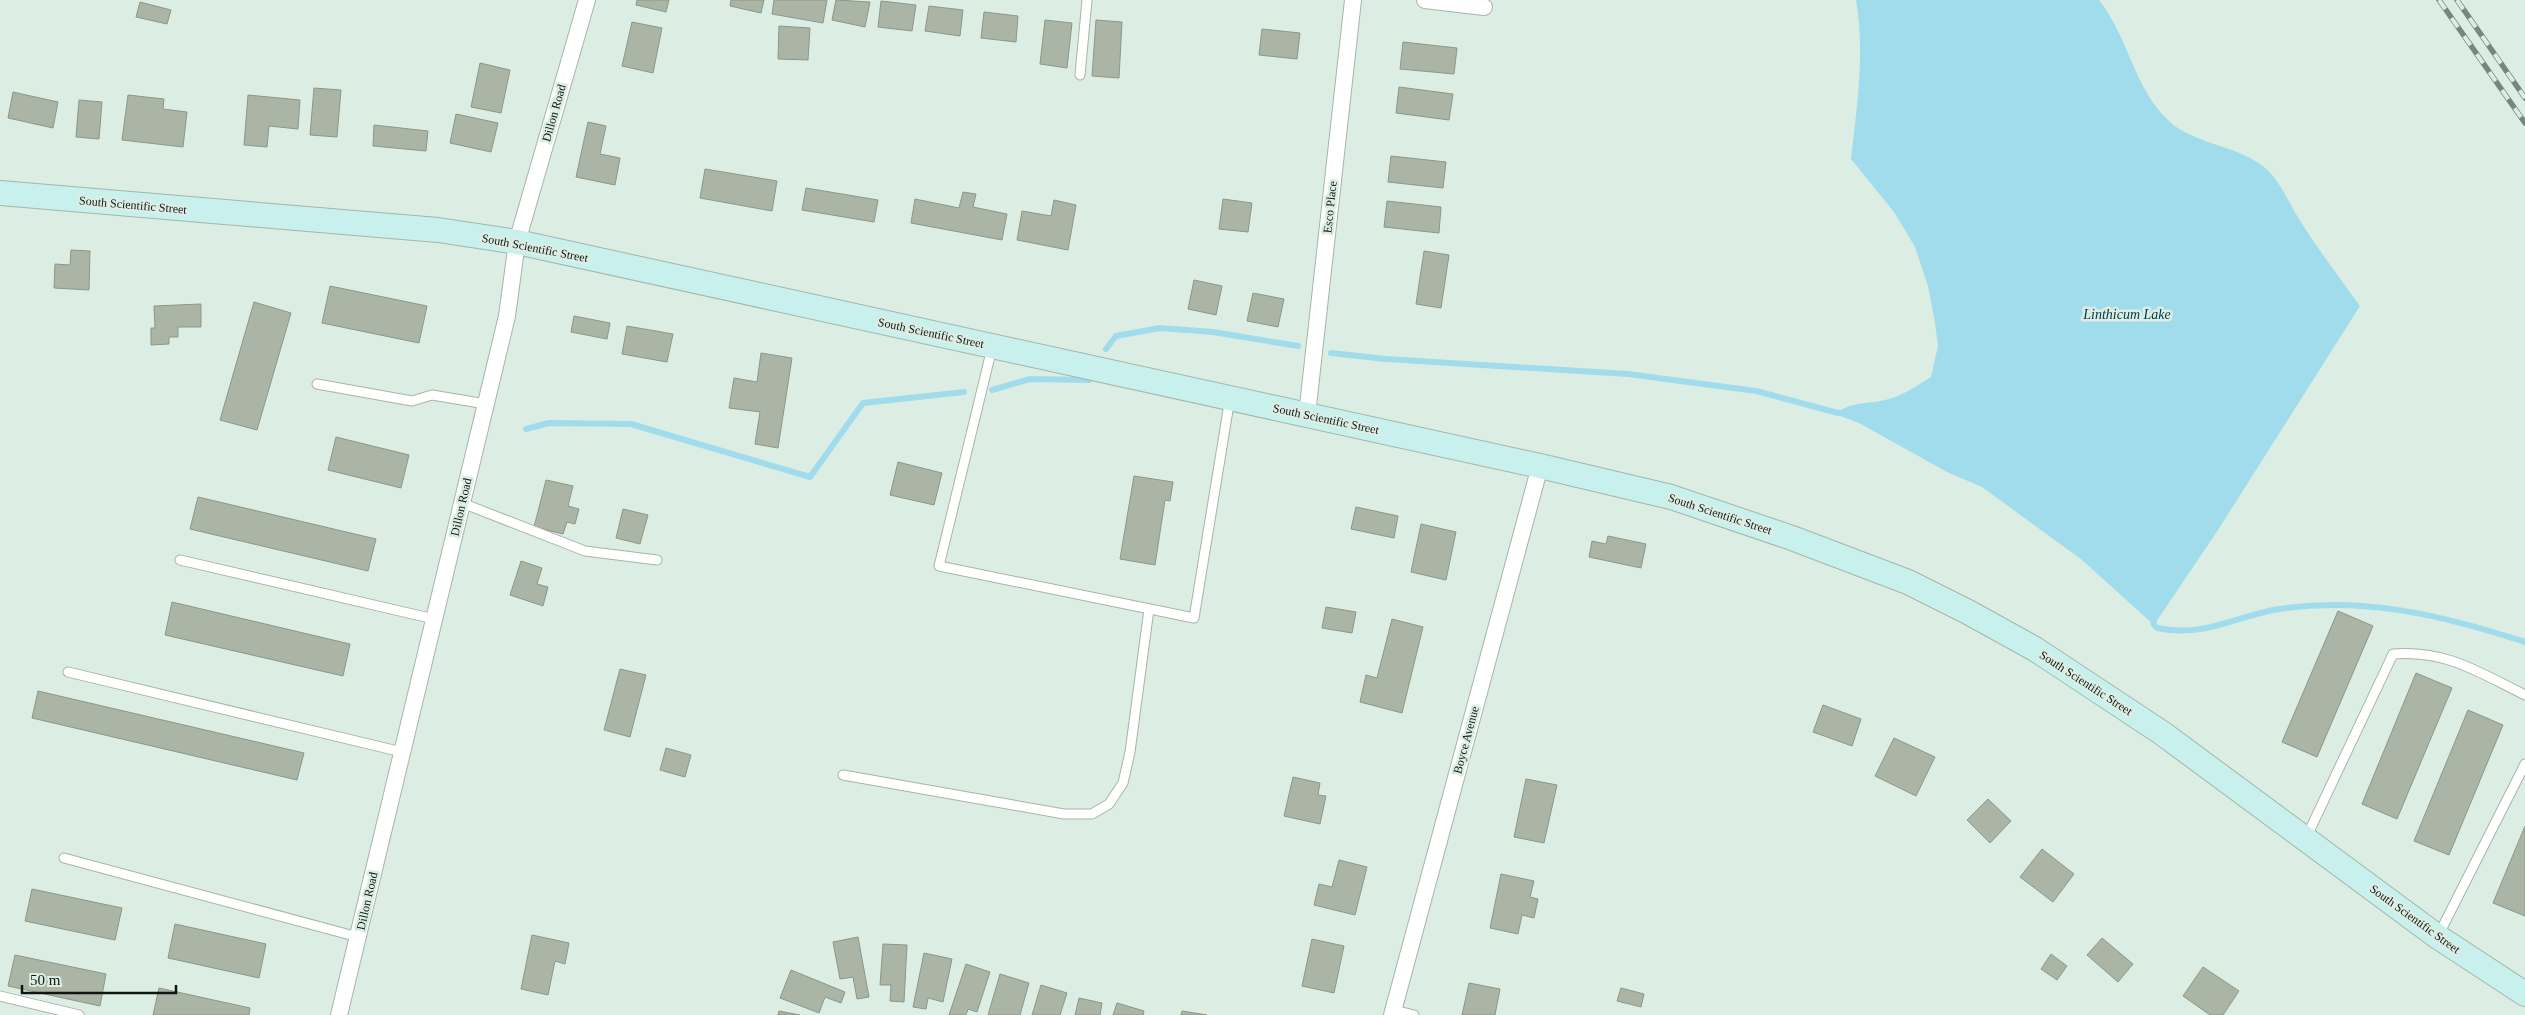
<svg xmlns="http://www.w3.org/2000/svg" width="2525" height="1015" font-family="'Times New Roman',serif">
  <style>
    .water { fill: #a1dcec }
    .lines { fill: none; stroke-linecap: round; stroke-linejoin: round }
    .stream { stroke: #a1dcec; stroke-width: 6 }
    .building { fill: #abb5a5; stroke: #8d9687 }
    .lane-casing { stroke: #a4b5ab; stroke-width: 11 }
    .street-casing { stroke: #a4b5ab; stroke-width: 18 }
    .secondary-casing { stroke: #a4b5ab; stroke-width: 26 }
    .lane { stroke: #fff; stroke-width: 9 }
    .street { stroke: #fff; stroke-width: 16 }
    .secondary { stroke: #c8f0ed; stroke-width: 24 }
    .rail-casing { stroke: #79867e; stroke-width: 5.5 }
    .rail { stroke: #dceee4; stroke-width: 4; stroke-dasharray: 11; stroke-linecap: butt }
    .labels { text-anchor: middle; stroke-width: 5; stroke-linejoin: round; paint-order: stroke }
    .street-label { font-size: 12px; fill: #0f1612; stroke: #dceee4 }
    .water-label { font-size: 14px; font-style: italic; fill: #003742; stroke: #dceee4 }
  </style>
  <rect width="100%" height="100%" fill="#dceee4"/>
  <path class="water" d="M1856 0H2099C2128 36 2134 88 2168 120 2190 142 2231 145 2257 162 2279 175 2287 201 2301 222 2319 251 2340 278 2360 306L2218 530 2154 625 2082 560 1982 487 1947 472 1859 423 1835 414C1854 400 1868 405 1889 399 1905 394 1917 386 1931 377L1938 346 1935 323 1928 286 1915 247 1894 212 1851 159C1857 106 1865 53 1856 0Z"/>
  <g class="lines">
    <g class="stream">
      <polyline points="1106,349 1116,336 1160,328 1213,332 1298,346"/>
      <polyline points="1331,353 1386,359 1628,374 1756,391 1838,413 1846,413"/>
      <polyline points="992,390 1030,379 1089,380"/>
      <polyline points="526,429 549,423 631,424 810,477 863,403 964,392"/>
      <path d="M2153 619 2154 625 2157 628C2206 638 2235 616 2279 609 2364 596 2445 616 2525 642"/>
    </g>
  </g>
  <g class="building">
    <polygon points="637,0 669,0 666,12 636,5"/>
    <polygon points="731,0 764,0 761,13 730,6"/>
    <polygon points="774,0 827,0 823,23 772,14"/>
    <polygon points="836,0 870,2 865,27 832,20"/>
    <polygon points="881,1 916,5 912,31 878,27"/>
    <polygon points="140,2 171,10 167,24 136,17"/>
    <polygon points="929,6 963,10 960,36 925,31"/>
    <polygon points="984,12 1018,16 1016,42 981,38"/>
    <polygon points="1045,20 1072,23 1067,68 1040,64"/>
    <polygon points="1096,20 1122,22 1119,78 1092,76"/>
    <polygon points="632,22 662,28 653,73 622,66"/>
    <polygon points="779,26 810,28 808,60 778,59"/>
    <polygon points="1262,29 1300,33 1297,59 1259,55"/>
    <polygon points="1403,42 1457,48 1454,74 1400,69"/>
    <polygon points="480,63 510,70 501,113 471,107"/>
    <polygon points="1399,87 1453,94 1449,120 1396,113"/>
    <polygon points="314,88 341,90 337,137 310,135"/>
    <polygon points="13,92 58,102 53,128 8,118"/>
    <polygon points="128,95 164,99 163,109 187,112 183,147 122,140"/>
    <polygon points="248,95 300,100 298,129 269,126 267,147 244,145"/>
    <polygon points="79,100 102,102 99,139 76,137"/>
    <polygon points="456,114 498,123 491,152 450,143"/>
    <polygon points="588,122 606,126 600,154 620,158 615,185 576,177"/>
    <polygon points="374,125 428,131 426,151 373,146"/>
    <polygon points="1391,156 1446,162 1443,188 1388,182"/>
    <polygon points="705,169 777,181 772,211 700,198"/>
    <polygon points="806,188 878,200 874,222 802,210"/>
    <polygon points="963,192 976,194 973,207 1007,214 1002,240 911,223 915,199 959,208"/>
    <polygon points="1223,199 1252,203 1248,232 1219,229"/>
    <polygon points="1054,200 1076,205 1068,250 1017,240 1022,211 1051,216"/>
    <polygon points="1387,201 1441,207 1439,233 1384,227"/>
    <polygon points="71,250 90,251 89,290 54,288 55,264 70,265"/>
    <polygon points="1424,251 1449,255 1441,308 1416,304"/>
    <polygon points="1194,280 1222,286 1216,315 1188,309"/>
    <polygon points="330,286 427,306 419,343 322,323"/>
    <polygon points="1253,293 1284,299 1278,327 1247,321"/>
    <polygon points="254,302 291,313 257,430 220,420"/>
    <polygon points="201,304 201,327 178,327 178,337 169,337 169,344 151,345 151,328 155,328 154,306"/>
    <polygon points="574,316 610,323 607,339 571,332"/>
    <polygon points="627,326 673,334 667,362 622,354"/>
    <polygon points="761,353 792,358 778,448 755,444 760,412 729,408 734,378 757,382"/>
    <polygon points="336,437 409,455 401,488 328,470"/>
    <polygon points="898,462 942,473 934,505 890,495"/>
    <polygon points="1134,476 1173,482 1170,501 1165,500 1155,565 1120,559"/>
    <polygon points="546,480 573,486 568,506 579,509 575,524 567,522 563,534 534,527"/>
    <polygon points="198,497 376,539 368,571 190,529"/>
    <polygon points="1356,507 1398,516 1394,538 1351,529"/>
    <polygon points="623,509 648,515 640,544 616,538"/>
    <polygon points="1421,524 1456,532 1446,580 1411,572"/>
    <polygon points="1608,536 1646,544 1641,568 1589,557 1592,541 1606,544"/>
    <polygon points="521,561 542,568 537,584 548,587 543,606 510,595"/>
    <polygon points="172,602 350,644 343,676 165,635"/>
    <polygon points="1326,607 1356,612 1352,633 1322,628"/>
    <polygon points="2338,611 2373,626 2317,757 2282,742"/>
    <polygon points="1392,619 1423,627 1402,713 1360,702 1366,675 1377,678"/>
    <polygon points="620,669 646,675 630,737 604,730"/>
    <polygon points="2416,673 2452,688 2397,819 2362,804"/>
    <polygon points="38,691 304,753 297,780 32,718"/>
    <polygon points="1823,705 1861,719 1852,746 1813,732"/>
    <polygon points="2468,710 2503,725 2449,855 2414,841"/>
    <polygon points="1894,738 1935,757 1916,796 1875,776"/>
    <polygon points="666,748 691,755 685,777 660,770"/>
    <polygon points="1293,777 1320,783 1318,795 1326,796 1320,824 1284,816"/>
    <polygon points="1526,779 1557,785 1544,843 1514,837"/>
    <polygon points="1988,799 2011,821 1990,843 1967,820"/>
    <polygon points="2525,826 2525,916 2493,903"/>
    <polygon points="2042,849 2074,874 2053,902 2020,877"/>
    <polygon points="1339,860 1367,867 1355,915 1314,905 1319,884 1332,887"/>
    <polygon points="1501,874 1534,881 1530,897 1538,899 1534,918 1522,915 1518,934 1490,928"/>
    <polygon points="32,889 122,908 115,940 25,921"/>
    <polygon points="175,924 266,944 259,978 168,958"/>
    <polygon points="532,935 569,943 565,964 555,961 548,995 521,989"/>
    <polygon points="858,937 869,997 857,999 853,977 840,979 833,942"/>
    <polygon points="2102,938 2133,964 2118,982 2087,955"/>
    <polygon points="1312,939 1344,946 1334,993 1302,986"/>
    <polygon points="883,944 907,945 904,1002 890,1001 891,985 880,985"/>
    <polygon points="924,953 952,959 943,1002 928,998 926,1009 913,1007"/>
    <polygon points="2051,954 2067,966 2057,980 2041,969"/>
    <polygon points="15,955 106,974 100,1006 8,986"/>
    <polygon points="966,964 990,972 977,1012 968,1009 966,1015 949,1015"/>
    <polygon points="2203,967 2239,991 2223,1015 2210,1015 2183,996"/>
    <polygon points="791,970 845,992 841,1003 825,997 819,1013 780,998"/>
    <polygon points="1000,974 1029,983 1020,1015 988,1015"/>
    <polygon points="1469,983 1500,989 1495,1015 1462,1015"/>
    <polygon points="1041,985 1067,993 1060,1015 1032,1015"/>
    <polygon points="159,988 250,1008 249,1015 153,1015"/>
    <polygon points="1621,988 1644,994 1641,1007 1617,1001"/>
    <polygon points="1079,998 1102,1003 1100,1015 1075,1015"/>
    <polygon points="1117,1003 1144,1011 1143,1015 1113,1015"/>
    <polygon points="779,1011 800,1015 778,1015"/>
    <polygon points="1182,1011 1207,1015 1181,1015"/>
  </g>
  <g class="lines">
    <defs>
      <g id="lane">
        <polyline points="1080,75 1087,0"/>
        <polyline points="992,348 939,566 1194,618 1230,398"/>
        <polyline points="317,384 412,401 432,395 486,404"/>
        <polyline points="462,503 585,551 657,560"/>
        <polyline points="180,560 434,619"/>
        <polyline points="68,672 402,752"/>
        <polyline points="843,775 1064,814 1092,814 1109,804 1123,783 1130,752 1149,609"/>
        <path d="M2306 838 2393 654C2447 650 2478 672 2525 695"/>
        <polyline points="64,858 358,937"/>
        <polyline points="2438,936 2525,764"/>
        <polyline points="0,996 79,1015"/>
        <polyline points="1394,1010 1414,1015"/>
      </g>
      <g id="street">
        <polyline points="1425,0 1484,7"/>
        <polyline points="1307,415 1353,0"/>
        <polyline points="339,1015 507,316 517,242 587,0"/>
        <polyline points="1392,1015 1540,466"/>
      </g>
      <polyline id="secondary" points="0,193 438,230 517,242 1540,466 1671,497 1792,538 1908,582 1968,612 2035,649 2162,733 2438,937 2525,994"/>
    </defs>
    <use href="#lane" class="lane-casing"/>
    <use href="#street" class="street-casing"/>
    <use href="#secondary" class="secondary-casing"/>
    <use href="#lane" class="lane"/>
    <use href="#street" class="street"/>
    <use href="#secondary" class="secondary"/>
    <defs>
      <g id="rail">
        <polyline points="2439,0 2525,123"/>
        <polyline points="2457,0 2525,98"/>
      </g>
    </defs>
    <use href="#rail" class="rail-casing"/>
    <use href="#rail" class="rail"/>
  </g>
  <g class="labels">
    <g class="street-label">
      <text transform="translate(554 113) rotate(-74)" y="4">Dillon Road</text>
      <text transform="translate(133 205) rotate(5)" y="4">South Scientific Street</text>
      <text transform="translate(1330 207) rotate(-84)" y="4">Esco Place</text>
      <text transform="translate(535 248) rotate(11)" y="4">South Scientific Street</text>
      <text transform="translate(931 333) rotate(12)" y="4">South Scientific Street</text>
      <text transform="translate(1326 419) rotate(12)" y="4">South Scientific Street</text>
      <text transform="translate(461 507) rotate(-77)" y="4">Dillon Road</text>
      <text transform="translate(1720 514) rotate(18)" y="4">South Scientific Street</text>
      <text transform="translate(2086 683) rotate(33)" y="4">South Scientific Street</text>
      <text transform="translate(1466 740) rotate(-75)" y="4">Boyce Avenue</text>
      <text transform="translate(367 901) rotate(-77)" y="4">Dillon Road</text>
      <text transform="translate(2415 919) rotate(36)" y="4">South Scientific Street</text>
    </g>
    <g class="water-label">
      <text x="2127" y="319">Linthicum Lake</text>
    </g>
  </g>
  <path d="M22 985v8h154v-8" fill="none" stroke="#0f1612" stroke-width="2.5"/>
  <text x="30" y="985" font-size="15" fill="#0f1612" stroke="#dceee4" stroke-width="4" paint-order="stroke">50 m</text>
</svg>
